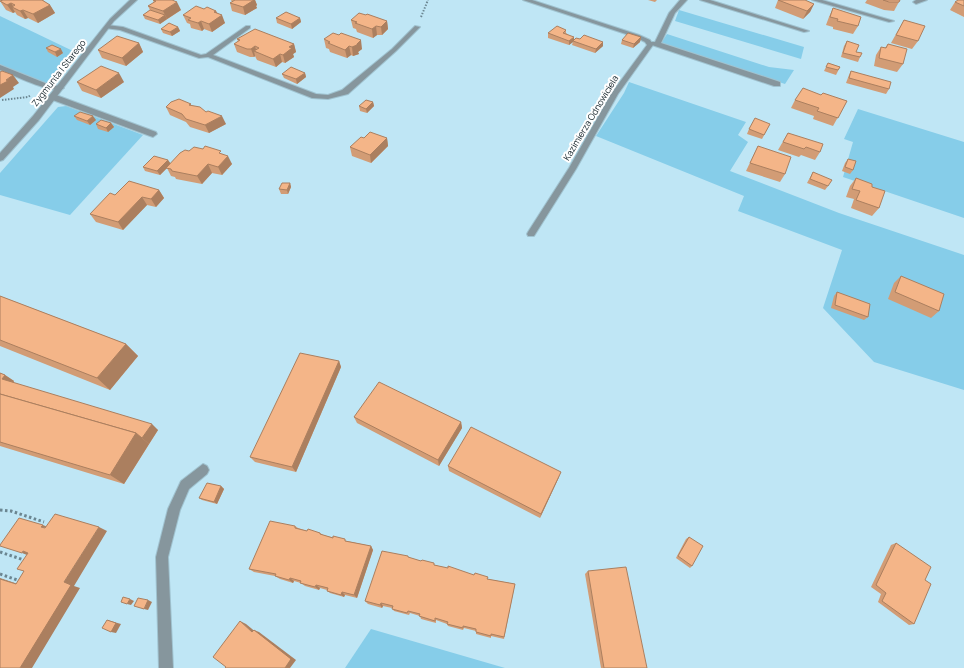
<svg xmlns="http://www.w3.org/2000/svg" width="964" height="668" font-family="Manrope,sans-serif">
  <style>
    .green { fill: #86cde9 }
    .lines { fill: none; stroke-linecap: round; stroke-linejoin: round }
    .service-casing { stroke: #a0c3d0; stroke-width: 2 }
    .minor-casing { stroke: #a0c3d0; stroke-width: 2 }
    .path-far1 { stroke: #6b8691; stroke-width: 2; stroke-dasharray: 1.5 1.5; stroke-linecap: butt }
    .path { stroke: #6b8691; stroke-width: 3; stroke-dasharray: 2.5 2.5; stroke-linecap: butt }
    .service { fill: #86969d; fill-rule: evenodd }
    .minor { fill: #86969d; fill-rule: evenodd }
    .wall { fill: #d29c75 }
    .shaded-wall { fill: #ab7f5f }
    .building { fill: #f4b588; stroke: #ab7f5f }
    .labels { text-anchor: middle; stroke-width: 4; stroke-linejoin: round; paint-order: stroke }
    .far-street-label { font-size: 9px; fill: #15242a; stroke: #fff }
  </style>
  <rect width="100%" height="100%" fill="#bfe6f5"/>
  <g class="green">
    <polygon points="679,10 804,47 801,59 675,21"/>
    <polygon points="0,16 75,52 53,86 12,71 0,64"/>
    <polygon points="667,34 769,67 794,70 785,84 661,43"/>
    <polygon points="629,82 746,122 738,135 748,142 730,171 839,213 964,255 964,390 874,362 823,308 842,250 738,211 744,196 596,136 624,93"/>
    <polygon points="66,106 143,135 70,215 0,195 0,173 58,107"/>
    <polygon points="858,109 964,142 964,218 843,177 853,142 844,139"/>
    <polygon points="371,629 505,668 345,668"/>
  </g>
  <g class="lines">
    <defs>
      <g id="service">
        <polygon points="680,0 687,0 675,13 661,43 780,82 780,86 774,86 649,44 649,42 655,42 669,13"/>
        <polygon points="700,0 710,0 809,31 804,32"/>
        <polygon points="812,0 822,0 894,21 889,22"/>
        <polygon points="927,0 916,4 913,2 916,0"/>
        <polygon points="107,25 123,27 201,55 206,54 246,26 250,26 250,28 213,55 316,94 328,95 342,90 392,49 415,26 420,27 396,51 348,94 328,99 312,98 208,57 199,58 120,30 105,28 105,26"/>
        <path d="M0 65 50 85 60 86 64 88C54 96 12 74 0 70Z"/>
        <polygon points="50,95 56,95 156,132 157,134 153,137 150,136 50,99"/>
      </g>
      <g id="minor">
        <polygon points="130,0 137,0 114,21 39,120 3,160 0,161 0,153 33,116 110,19"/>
        <polygon points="523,0 532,0 639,35 650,40 653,45 618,94 576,169 534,236 528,236 527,234 528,232 569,168 611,94 647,45 645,42 635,37"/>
        <polygon points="203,464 207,466 209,470 207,474 189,489 180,510 168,557 173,668 159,668 156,557 168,509 181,481"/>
      </g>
    </defs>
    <use href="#service" class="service-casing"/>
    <use href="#minor" class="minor-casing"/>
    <g class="path-far1">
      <polyline points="421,17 428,0"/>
      <polyline points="2,100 28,97 31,95"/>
    </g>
    <g class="path">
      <polyline points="0,510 11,511 44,522"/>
      <polyline points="0,552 27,561"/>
      <polyline points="0,574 20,581"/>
    </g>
    <use href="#service" class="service"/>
    <use href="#minor" class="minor"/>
  </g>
  <g class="wall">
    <polygon points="3,0 44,0 43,1 50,5 55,13 38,23 28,18 25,19 17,15 15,12 13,13 6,10 0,1"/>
    <polygon points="153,0 181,10 160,24 145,19 143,15 150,10 148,6 154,3"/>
    <polygon points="231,0 255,0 257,5 256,6 257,8 245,15 232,11 230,3 232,2"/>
    <polygon points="648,0 657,0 655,2"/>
    <polygon points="778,0 814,4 810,12 803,19 775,8"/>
    <polygon points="867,0 900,0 894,11 884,10 865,3"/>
    <polygon points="964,0 964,17 950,10 955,2"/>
    <polygon points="833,8 858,26 853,34 833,29 833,27 826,25 829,17"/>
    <polygon points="204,9 216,11 218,14 225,23 212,32 204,29 202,31 191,28 190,24 187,23 183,15"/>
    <polygon points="366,15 387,21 388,29 382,35 377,35 373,38 357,32 356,29 353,28 351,20"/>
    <polygon points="276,18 300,18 301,22 292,29 277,23"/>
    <polygon points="904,20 918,41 912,49 891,43"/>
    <polygon points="178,27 180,31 172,36 163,33 161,29"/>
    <polygon points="566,30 566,33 574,39 580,39 603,42 603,46 595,53 572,45 573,42 569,45 548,38 548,33"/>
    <polygon points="641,37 640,42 633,48 621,44 622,40"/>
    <polygon points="237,39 294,44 296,52 293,54 294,57 285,63 282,62 276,67 257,60 255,56 254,57 250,57 237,52 234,44 238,41"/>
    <polygon points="324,39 362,49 358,52 359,54 353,56 351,55 347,58 330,52 329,49 326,48"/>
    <polygon points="847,41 860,57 858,62 841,57 844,46"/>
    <polygon points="139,43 143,52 126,66 102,58 98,50"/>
    <polygon points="888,44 903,64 897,72 874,66 876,55 881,47 885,48"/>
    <polygon points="46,48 63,53 57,57 48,52"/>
    <polygon points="828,63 840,67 836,75 824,71"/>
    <polygon points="851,71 889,89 886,94 846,83 849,75"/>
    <polygon points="305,73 306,77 297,84 284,78 282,74"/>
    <polygon points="77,82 124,82 101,98 82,91"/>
    <polygon points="821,95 847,101 833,126 813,119 814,116 791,108 795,100"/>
    <polygon points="373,102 374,106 367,113 360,111 359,106"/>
    <polygon points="191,104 191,106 206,112 226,124 209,133 190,127 186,122 170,115 166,107"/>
    <polygon points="74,116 96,120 90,125 77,120"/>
    <polygon points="111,123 114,127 108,132 98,129 96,124"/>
    <polygon points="770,124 762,139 747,134 749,129"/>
    <polygon points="788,133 820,152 815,160 801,155 799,157 778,150"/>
    <polygon points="364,138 387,138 388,146 371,163 352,156 350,147"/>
    <polygon points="758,146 785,174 780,182 746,171"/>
    <polygon points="189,151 223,154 232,164 222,175 212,173 202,184 176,179 175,177 171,176 167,168 160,175 145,171 143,167 168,160 170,164"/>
    <polygon points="848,159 853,170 850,174 842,171 845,163"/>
    <polygon points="813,172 828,186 825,190 807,183"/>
    <polygon points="856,178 872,187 879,208 872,216 851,208 854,199 846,197 850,186"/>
    <polygon points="290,183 291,187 288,194 281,194 279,189"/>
    <polygon points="159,190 164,198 156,207 147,205 123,230 96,222 90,214"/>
    <polygon points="901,276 939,311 931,318 888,299 894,283"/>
    <polygon points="837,292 868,317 864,320 831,308 834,296"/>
    <polygon points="0,296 126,344 138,356 110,390 0,346"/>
    <polygon points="339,361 341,367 296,472 255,462 250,457"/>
    <polygon points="0,373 5,375 14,381 13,383 158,430 124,484 0,446"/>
    <polygon points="354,417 461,422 462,428 439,466 357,423"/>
    <polygon points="448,466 559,477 540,518 449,471"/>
    <polygon points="221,486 224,489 217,504 202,500 199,498"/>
    <polygon points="295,526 298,528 307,531 320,533 323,535 347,541 371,546 373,550 357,598 345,595 344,597 330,593 327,590 320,588 319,590 305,586 301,583 294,581 293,583 280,579 275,576 254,572 249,569"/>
    <polygon points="689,537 692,566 690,568 676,558 686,539"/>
    <polygon points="896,543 925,580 914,624 909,625 878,602 881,594 871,587 891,545"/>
    <polygon points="409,558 487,579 515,584 504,639 491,636 491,638 476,634 476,631 464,628 463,630 448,626 447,624 436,620 436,623 421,619 420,616 410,613 409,615 394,611 392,608 383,606 382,608 368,604 365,601"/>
    <polygon points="588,571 647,668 601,668 585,574"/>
  </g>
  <g class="shaded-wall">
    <polygon points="252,0 255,0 257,5 256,6 257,8 245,15 243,7"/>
    <polygon points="177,2 181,10 167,19 163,11"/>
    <polygon points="11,3 15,9 12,7 15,12 13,13 7,5"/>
    <polygon points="814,4 810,12 803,19 807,11"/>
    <polygon points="50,5 55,13 38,23 33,14"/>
    <polygon points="23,10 28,18 25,19 20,11"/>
    <polygon points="216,11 219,17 222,15 225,23 212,32 209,24 214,12"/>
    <polygon points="165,15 167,19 160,24 158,20"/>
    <polygon points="300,18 301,22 292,29 291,24"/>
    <polygon points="201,21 204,29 202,31 198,23"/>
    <polygon points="387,21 388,29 382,35 381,27"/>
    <polygon points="376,26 377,35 373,38 372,29"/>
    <polygon points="178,27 180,31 172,36 170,32"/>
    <polygon points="574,37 574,41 573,41 573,42 569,45 569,41"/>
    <polygon points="641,37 640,42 633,48 634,44"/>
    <polygon points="361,40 362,49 358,52 359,54 353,56 352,47"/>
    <polygon points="603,42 603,46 595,53 596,49"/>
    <polygon points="139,43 143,52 126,66 122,58"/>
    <polygon points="294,44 296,52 293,54 294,57 285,63 283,55 289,47"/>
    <polygon points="255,46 257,53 254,51 255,56 254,57 251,49"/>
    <polygon points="349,46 351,55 347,58 345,50"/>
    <polygon points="61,49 63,53 57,57 55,52"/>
    <polygon points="280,54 282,62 276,67 273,59"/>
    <polygon points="119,73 124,82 101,98 96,90"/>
    <polygon points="305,73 306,77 297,84 296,79"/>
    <polygon points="13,75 19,83 13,87 14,89 0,98 0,85 6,80"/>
    <polygon points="373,102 374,106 367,113 366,109"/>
    <polygon points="93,116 96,120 90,125 87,121"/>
    <polygon points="222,116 226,124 209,133 205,125"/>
    <polygon points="111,123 114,127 108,132 106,128"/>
    <polygon points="387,138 388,146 371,163 370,155"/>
    <polygon points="228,156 232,164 222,175 218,167"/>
    <polygon points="168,160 171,164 160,175 157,171"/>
    <polygon points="208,164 212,173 202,184 197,176"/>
    <polygon points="290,183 291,187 288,194 287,190"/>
    <polygon points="159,190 164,198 156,207 151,199"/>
    <polygon points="142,197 147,205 123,230 118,222"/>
    <polygon points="126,344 138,356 110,390 97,378"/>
    <polygon points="339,361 341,367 296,472 292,467"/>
    <polygon points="5,375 14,381 11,386 2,379"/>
    <polygon points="461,422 462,428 439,466 438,460"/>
    <polygon points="152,424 158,430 149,444 142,438"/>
    <polygon points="136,433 149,444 124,484 110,475"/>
    <polygon points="561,472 559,477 540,518 541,514"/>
    <polygon points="221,486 224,489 217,504 214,502"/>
    <polygon points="43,525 52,529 41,527"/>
    <polygon points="99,527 107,531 74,586 80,588 32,668 20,668 64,582"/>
    <polygon points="371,546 373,550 357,598 354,595"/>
    <polygon points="23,551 34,555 32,557 22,553"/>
    <polygon points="0,578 27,587 16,584 0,579"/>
    <polygon points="290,578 294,581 293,583 289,580"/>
    <polygon points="316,585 320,588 319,590 315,587"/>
    <polygon points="342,592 345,595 344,597 341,595"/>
    <polygon points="130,599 134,601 131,605 127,604"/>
    <polygon points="148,600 152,602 148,610 144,609"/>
    <polygon points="381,603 383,606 382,608 380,605"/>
    <polygon points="107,620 121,624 116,633 111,632"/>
    <polygon points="240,621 246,624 258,634 252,632"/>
    <polygon points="254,630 259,632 296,660 290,668 285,668"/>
  </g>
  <g class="building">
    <polygon points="3,0 42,0 50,5 33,14 23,10 20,11 12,7 15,5 11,3 7,5 0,1"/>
    <polygon points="153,0 172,0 177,2 163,11 148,6 156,1"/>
    <polygon points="235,0 254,0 243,7 230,3"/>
    <polygon points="778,0 805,0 814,4 807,11"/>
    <polygon points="883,0 900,0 899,2 889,2"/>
    <polygon points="958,0 964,0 964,6 955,2"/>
    <polygon points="196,6 204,9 207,7 216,11 214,12 222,15 209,24 201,21 198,23 188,20 191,18 183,15"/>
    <polygon points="833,8 861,17 858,26 837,21 838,19 830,17"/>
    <polygon points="150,10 165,15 158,20 143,15"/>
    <polygon points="286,12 300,18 291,24 276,18"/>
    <polygon points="359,13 366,15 367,14 387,21 381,27 376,26 372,29 355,23 357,22 351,20"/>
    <polygon points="904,20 925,26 918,41 896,35"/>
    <polygon points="169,23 178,27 170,32 161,29"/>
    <polygon points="557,26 566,30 563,33 574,37 569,41 548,33"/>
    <polygon points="255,29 294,44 289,47 292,48 283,55 280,54 273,59 254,51 259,48 255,46 251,49 247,49 234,44 240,40 237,39"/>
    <polygon points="333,33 339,35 341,33 361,40 357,44 357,45 352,47 349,46 345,50 328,43 330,42 324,39"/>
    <polygon points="628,33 641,37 634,44 622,40"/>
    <polygon points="584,35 603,42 596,49 573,41 576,38 580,39"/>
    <polygon points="117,36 139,43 122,58 98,50"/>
    <polygon points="847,41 859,45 856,52 862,53 860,57 843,53"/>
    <polygon points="888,44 907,49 903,64 879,58 881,47 886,48"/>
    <polygon points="52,45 61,49 55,52 46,48"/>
    <polygon points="828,63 840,67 838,70 826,67"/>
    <polygon points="101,66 119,73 96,90 77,82"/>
    <polygon points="291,67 305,73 296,79 282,74"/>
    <polygon points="2,71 13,75 6,80 8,81 0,85 0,72"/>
    <polygon points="851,71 891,82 889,89 849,78"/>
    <polygon points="803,88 821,95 823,93 847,101 838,118 817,111 819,108 795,100"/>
    <polygon points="179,99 191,104 189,105 200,107 206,112 208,111 222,116 205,125 186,119 182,114 166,107 171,102"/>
    <polygon points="366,100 373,102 366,109 359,106"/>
    <polygon points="80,112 93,116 87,121 74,116"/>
    <polygon points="755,118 770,124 764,135 749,129"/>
    <polygon points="101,120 111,123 106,128 96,124"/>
    <polygon points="370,132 387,138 370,155 350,147 361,137 364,138"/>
    <polygon points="788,133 823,144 820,152 806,147 804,149 783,142"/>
    <polygon points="205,146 221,151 219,153 228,156 218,167 208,164 197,176 172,171 171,169 166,168 180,153 185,150 189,151 194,147 203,149"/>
    <polygon points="758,146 791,157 785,174 750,163"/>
    <polygon points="154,156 168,160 157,171 143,167"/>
    <polygon points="848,159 856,161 853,170 845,167"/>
    <polygon points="813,172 832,180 828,186 810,179"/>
    <polygon points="856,178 872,184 872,187 885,191 879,208 856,200 860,191 852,189"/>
    <polygon points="129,181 159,190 151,199 142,197 118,222 90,214 110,193 115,195"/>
    <polygon points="282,183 290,183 287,190 279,189"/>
    <polygon points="901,276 944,294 939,311 895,292"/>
    <polygon points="837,292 870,304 868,317 835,305"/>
    <polygon points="0,296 126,344 97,378 0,340"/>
    <polygon points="300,353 339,361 292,467 250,457"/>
    <polygon points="0,373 5,375 2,379 152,424 142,438 136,433 0,394"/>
    <polygon points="379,382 461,422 438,460 354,417"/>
    <polygon points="0,394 136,433 110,475 0,442"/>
    <polygon points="471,427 561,472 541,514 448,466"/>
    <polygon points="207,483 221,486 214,502 199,498"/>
    <polygon points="55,514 99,527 64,582 71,585 20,668 0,668 0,579 16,584 24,571 17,569 28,553 23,551 22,553 0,546 0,545 19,518 43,525 41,527 45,528"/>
    <polygon points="270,521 295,526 295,528 307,531 308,529 320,533 320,534 333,538 333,536 345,539 345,541 371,546 354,595 342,592 341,595 327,591 328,588 316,585 315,587 300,583 301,581 290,578 289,580 275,576 276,574 249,569"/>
    <polygon points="689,537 703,546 692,566 678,556"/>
    <polygon points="896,543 931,567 925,580 931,584 914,624 882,601 886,593 876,585"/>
    <polygon points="382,551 408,556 408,557 421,561 422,560 434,563 434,565 448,568 448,566 474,575 475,573 488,577 487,579 515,584 504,637 491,634 491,636 476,632 476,629 463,626 463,628 447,624 448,622 435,618 435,621 419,616 420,614 408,611 407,613 392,609 393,606 381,603 380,605 365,601"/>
    <polygon points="626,567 647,668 604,668 588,571"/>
    <polygon points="123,597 130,599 127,604 121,602"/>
    <polygon points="138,598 148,600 144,609 134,606"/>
    <polygon points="107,620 116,623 111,632 102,628"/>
    <polygon points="240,621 252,632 254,630 291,659 285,668 225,668 226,667 213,657"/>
  </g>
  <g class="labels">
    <g class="far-street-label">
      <text transform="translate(59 73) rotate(-52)" y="3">Zygmunta I Starego</text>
      <text transform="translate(591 118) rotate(-59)" y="3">Kazimierza Odnowiciela</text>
    </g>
  </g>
</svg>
